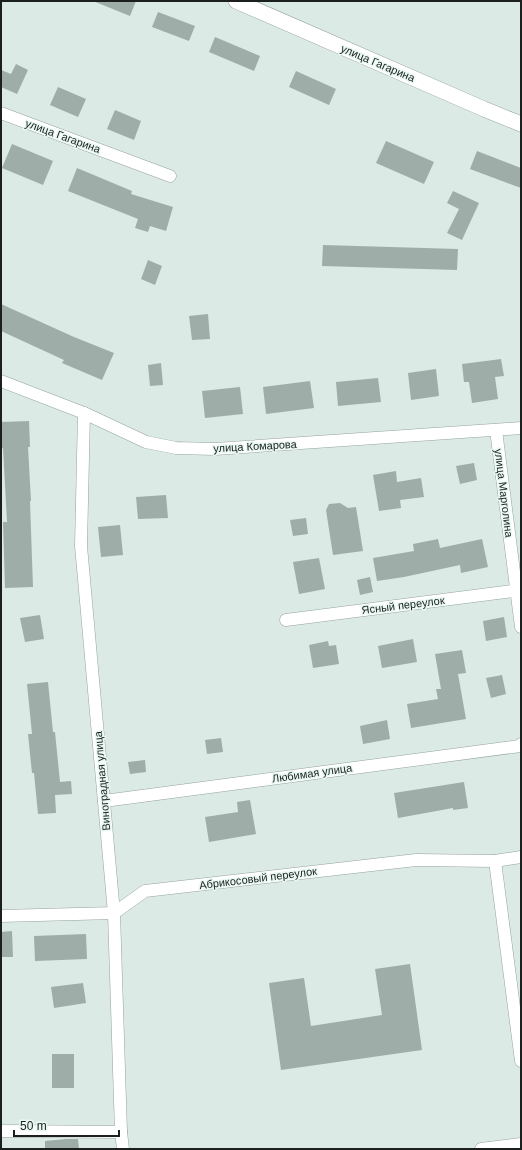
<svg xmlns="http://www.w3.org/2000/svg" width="522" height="1150" font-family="Helvetica,sans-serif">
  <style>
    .building { fill: #9fada8 }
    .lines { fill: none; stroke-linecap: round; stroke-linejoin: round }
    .minor-casing { stroke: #95a39e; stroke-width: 13 }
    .tertiary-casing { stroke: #95a39e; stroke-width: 16 }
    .minor { stroke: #fff; stroke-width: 12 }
    .tertiary { stroke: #fff; stroke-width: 15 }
    .labels { text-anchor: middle; stroke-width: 3; stroke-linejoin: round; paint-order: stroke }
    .street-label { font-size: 11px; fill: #1b201e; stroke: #e9f8f3 }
  </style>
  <rect width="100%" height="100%" fill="#dbeae5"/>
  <g class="building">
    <polygon points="93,1 136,1 130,16"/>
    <polygon points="158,12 195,26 189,41 152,27"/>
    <polygon points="215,37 260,56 254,71 209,52"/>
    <polygon points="16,64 28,70 17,94 1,87 1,70 11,74"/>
    <polygon points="296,71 336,89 329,105 289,87"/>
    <polygon points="58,87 86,99 78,117 50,105"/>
    <polygon points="115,110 141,121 134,140 107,129"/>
    <polygon points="386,141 434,162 424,184 376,163"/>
    <polygon points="12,144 53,161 43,185 2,168"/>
    <polygon points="477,151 521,168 521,188 470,169"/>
    <polygon points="77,168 132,191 131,194 173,207 166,231 150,226 148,232 135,228 138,219 68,191"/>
    <polygon points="453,191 479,203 462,240 447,233 459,209 447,203"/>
    <polygon points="323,245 458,249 457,270 322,266"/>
    <polygon points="148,260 162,266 155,285 141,279"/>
    <polygon points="1,304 74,337 114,353 102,380 62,363 64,360 1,331"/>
    <polygon points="208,314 210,339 192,340 189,316"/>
    <polygon points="501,359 504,376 495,377 498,399 472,403 469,382 464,382 462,364"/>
    <polygon points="161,363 163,385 150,386 148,365"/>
    <polygon points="436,369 439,396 411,400 408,373"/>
    <polygon points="378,378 381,402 338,406 336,382"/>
    <polygon points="310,381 314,408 266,414 263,387"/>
    <polygon points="240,387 243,414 205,418 202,391"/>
    <polygon points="29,421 30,447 28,447 31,501 30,501 33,587 5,588 3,522 7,522 3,448 1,449 1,422"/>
    <polygon points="474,463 477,480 460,484 456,466"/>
    <polygon points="396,471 397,482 421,478 424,497 400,500 401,508 379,511 373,475"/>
    <polygon points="166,495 168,518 138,519 136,497"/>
    <polygon points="340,503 348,508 356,507 363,551 333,555 326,510 329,504"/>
    <polygon points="306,518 308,534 293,536 290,520"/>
    <polygon points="120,525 123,555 101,557 98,527"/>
    <polygon points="438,539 440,548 482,539 488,567 461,573 460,565 404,577 377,581 373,558 414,551 413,544"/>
    <polygon points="319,558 325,589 299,594 293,562"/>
    <polygon points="370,577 373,592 360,595 357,580"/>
    <polygon points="40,615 44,639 25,642 20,618"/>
    <polygon points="504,617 507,637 486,641 483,621"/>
    <polygon points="413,639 417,662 382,668 378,646"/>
    <polygon points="328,641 329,646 336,645 339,664 313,668 309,645"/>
    <polygon points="462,650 466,673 458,674 466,719 411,728 407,704 438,699 436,689 441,689 435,654"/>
    <polygon points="502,675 506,694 491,698 486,678"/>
    <polygon points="48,682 53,732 55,732 60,782 71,781 72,794 55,795 56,813 38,814 34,773 32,773 28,734 32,734 27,684"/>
    <polygon points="387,720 390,739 363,744 360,726"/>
    <polygon points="221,738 223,752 207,754 205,740"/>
    <polygon points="145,760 146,772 130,774 128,762"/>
    <polygon points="464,782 468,808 453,810 453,808 398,818 394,793"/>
    <polygon points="250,800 256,834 209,842 205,817 238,812 237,802"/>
    <polygon points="12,931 13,957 1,957 1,932"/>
    <polygon points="86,934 87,959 35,961 34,936"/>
    <polygon points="410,964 422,1050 281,1070 269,983 304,978 311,1026 382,1015 375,969"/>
    <polygon points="83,983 86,1003 54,1008 51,987"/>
    <rect x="52" y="1054" width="22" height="34"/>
    <polygon points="66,1139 78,1139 79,1149 45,1149 45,1141"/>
  </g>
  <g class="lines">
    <defs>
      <g id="minor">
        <polyline points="1,113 170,176"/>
        <polyline points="1,381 84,413 146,442 176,448 215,449 521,428"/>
        <polyline points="84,413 81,546 114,913 121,1132 123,1149"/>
        <polyline points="496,430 521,627"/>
        <polyline points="286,620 521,590"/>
        <polyline points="104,801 520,746 521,744"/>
        <polyline points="495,861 521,1061"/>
        <polyline points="1,916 114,913 145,891 416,860 495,861 521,857"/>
        <polyline points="1,1131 121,1132"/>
        <polyline points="481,1149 521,1144"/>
      </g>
      <polyline id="tertiary" points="236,1 484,109 521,124"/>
    </defs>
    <use href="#minor" class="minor-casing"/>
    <use href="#tertiary" class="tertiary-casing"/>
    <use href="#minor" class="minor"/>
    <use href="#tertiary" class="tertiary"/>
  </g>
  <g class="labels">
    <g class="street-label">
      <text transform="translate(378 63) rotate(23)" y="4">улица Гагарина</text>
      <text transform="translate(63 136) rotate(20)" y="4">улица Гагарина</text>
      <text transform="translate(255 446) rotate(-3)" y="4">улица Комарова</text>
      <text transform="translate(504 493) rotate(83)" y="4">улица Марголина</text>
      <text transform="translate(403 605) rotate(-7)" y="4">Ясный переулок</text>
      <text transform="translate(312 773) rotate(-8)" y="4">Любимая улица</text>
      <text transform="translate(102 781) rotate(-95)" y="4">Виноградная улица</text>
      <text transform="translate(258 878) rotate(-7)" y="4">Абрикосовый переулок</text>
    </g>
  </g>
  <rect width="522" height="1150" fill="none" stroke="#1b201e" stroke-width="4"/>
  <path d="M14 1130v6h105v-6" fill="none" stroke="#1b201e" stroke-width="2"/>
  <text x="20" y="1130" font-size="12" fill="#1b201e" stroke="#e9f8f3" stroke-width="3" paint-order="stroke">50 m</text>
</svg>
